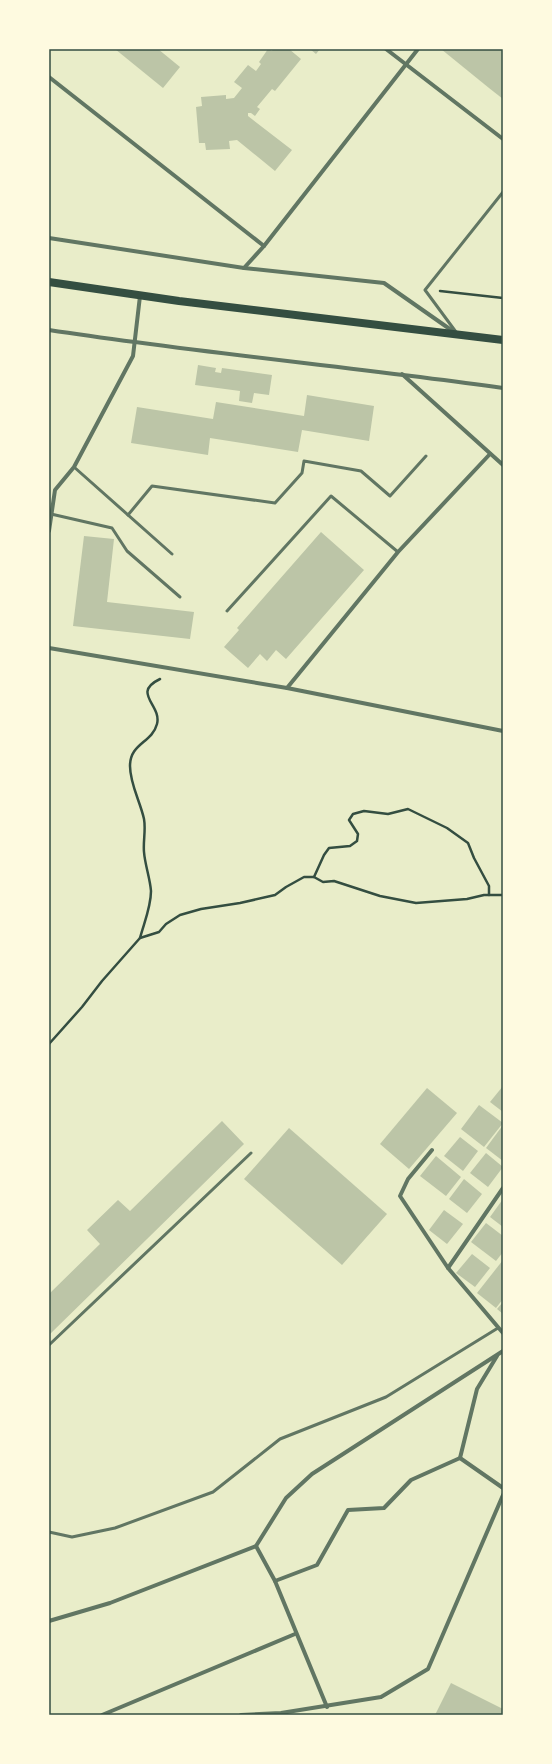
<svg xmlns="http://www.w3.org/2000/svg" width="552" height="1764" font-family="Barlow,sans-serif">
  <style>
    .building { fill: #bcc5a7 }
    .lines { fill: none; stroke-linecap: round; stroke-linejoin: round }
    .path { stroke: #344e41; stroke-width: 2.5 }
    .service { stroke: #617663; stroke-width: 3 }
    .minor { stroke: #617663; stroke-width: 4 }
    .secondary { stroke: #344e41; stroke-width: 8 }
    .neatline { fill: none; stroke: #344e41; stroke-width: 1.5 }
  </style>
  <rect width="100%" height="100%" fill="#e9edc9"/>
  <g class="building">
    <polygon points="115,49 158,49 180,67 163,88"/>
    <polygon points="268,49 272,51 273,49 289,49 301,59 275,91 272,89 257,107 260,109 255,116 251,113 248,113 248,116 292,150 275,171 237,140 229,141 230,149 206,150 205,143 199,143 196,107 202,106 201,97 226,95 226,99 234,98 242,88 234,82 248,65 256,71 261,64 259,62"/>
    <polygon points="310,49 320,49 316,54"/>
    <polygon points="441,49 503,49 503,99 489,88"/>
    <polygon points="198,365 216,368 215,372 221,373 222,368 272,375 269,395 254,393 252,403 239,401 240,391 195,385"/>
    <polygon points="307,395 374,406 369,441 302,430 298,452 210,438 208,455 131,443 137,407 213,419 216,402 304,416"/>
    <polygon points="321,532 364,570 286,659 276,650 267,661 260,654 248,668 224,647 239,630 237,628"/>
    <polygon points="84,536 114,539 107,602 194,612 190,639 73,626"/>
    <polygon points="503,1086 503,1112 490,1102"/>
    <polygon points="427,1088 457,1113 409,1169 380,1144"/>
    <polygon points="479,1105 503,1123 484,1147 461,1129"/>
    <polygon points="222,1121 244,1144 49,1335 49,1294 100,1244 87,1230 118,1200 130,1211"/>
    <polygon points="503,1125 503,1161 486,1148"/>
    <polygon points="289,1128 387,1214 342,1265 244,1179"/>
    <polygon points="460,1137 478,1151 463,1171 444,1156"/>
    <polygon points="486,1153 503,1167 488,1187 470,1173"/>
    <polygon points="436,1156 461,1177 446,1196 420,1176"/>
    <polygon points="464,1179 482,1194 467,1213 449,1199"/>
    <polygon points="503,1199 503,1227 490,1217"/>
    <polygon points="444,1210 463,1224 447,1244 429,1230"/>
    <polygon points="486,1223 503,1236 503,1252 496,1261 471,1242"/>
    <polygon points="472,1254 490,1268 475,1287 456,1273"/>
    <polygon points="503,1260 503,1299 496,1308 477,1293"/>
    <polygon points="503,1302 503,1314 497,1309"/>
    <polygon points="451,1683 503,1709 503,1715 435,1715"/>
  </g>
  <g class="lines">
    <g class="path">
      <polyline points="440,291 503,298"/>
      <polyline points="314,877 324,855 329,848 350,846 357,841 358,834 349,820 353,814 364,811 388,814 408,809 447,828 468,843 474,858 489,886 489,895"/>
      <path d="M140 938C144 923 151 907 151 891 150 878 145 865 144 852 143 841 146 830 144 819 140 801 130 784 130 766 130 743 152 743 157 724 162 705 131 693 160 679"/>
      <polyline points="49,1044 82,1007 102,981 140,938 159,932 166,924 180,915 201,909 240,903 275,895 286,887 304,877 314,877 323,882 334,881 380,896 416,903 467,899 484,895 503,895"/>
    </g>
    <g class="service">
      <polyline points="456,332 425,290 503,192"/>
      <polyline points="74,467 172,554"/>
      <polyline points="51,514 112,528 127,551 180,597"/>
      <polyline points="128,515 152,486 275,503 302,473 304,461 361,471 390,496 426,456"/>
      <polyline points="227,611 331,496 398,552"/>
      <polyline points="49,1345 251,1153"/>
      <polyline points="49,1532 72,1537 115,1528 213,1492 280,1439 386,1397 498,1328"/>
    </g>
    <g class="minor">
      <polyline points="386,49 503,139"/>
      <polyline points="49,77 264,246"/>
      <polyline points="49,238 244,268 384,283 454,332"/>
      <polyline points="244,268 264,246 418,49"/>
      <path d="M49 330C200 353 352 367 503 388"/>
      <polyline points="402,374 503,465"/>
      <polyline points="49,531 55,490 74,467 133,356 140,296"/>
      <polyline points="49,648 287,688 503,731"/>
      <polyline points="287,688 398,552 490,454"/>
      <polyline points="432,1150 408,1179 400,1196 448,1268 503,1333"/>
      <polyline points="448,1268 503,1188"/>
      <polyline points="460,1458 503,1488"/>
      <polyline points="256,1546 275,1581 327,1707"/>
      <polyline points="275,1581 317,1565 348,1510 384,1508 411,1480 460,1458 477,1389 497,1356"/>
      <polyline points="49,1621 110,1603 256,1546 286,1498 312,1474 503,1351"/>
      <polyline points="102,1715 295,1634"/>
      <polyline points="241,1715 281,1713 381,1697 428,1669 503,1495"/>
    </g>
    <polyline class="secondary" points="49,282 179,301 503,340"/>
  </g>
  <rect width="552" height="1764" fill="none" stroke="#fefae0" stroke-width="100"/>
  <rect x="50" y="50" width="452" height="1664" class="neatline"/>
</svg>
